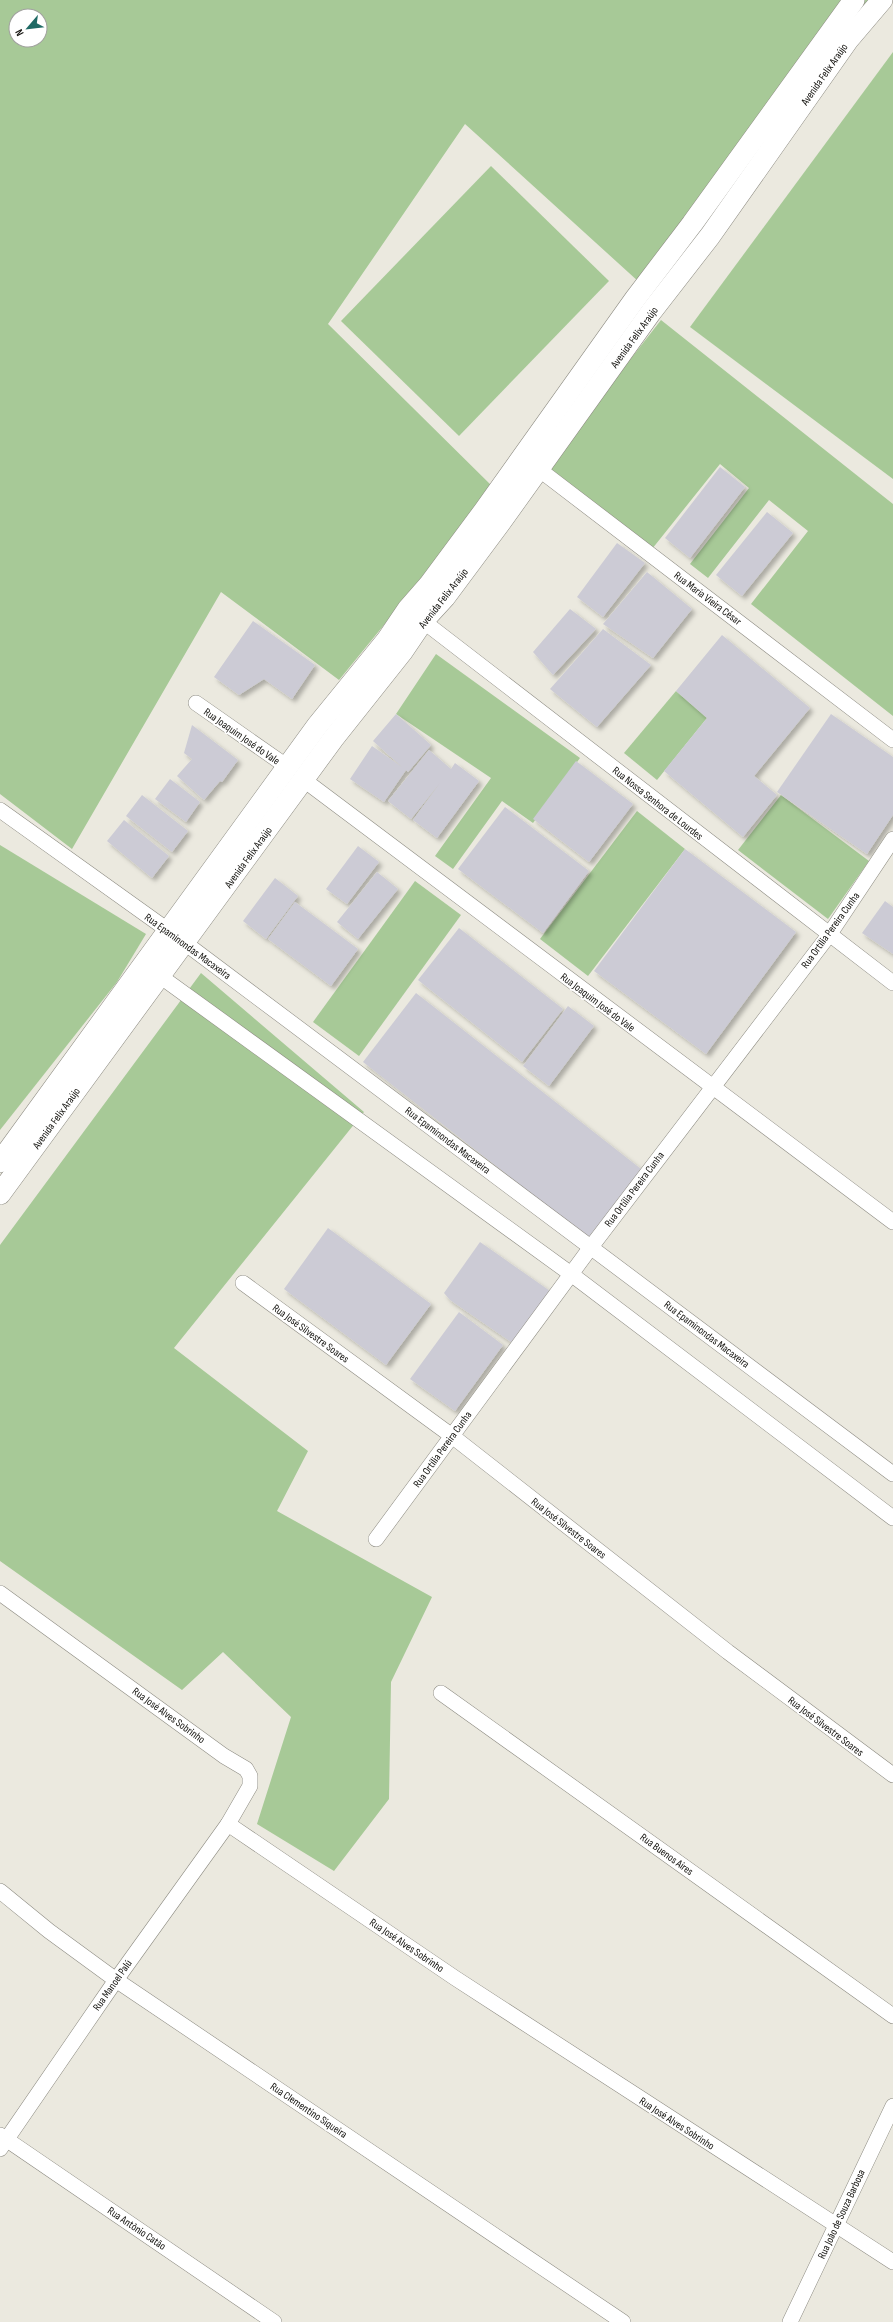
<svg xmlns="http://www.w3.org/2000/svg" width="893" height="2322" font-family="'Sofia Sans Condensed',sans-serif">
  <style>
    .green { fill: #a7c997; fill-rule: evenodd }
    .building { fill: #cccbd5; filter: url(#shadow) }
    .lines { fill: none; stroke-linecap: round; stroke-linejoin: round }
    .minor-casing { stroke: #8d8b82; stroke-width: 16 }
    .secondary-casing { stroke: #8d8b82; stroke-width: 22 }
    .minor { stroke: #fff; stroke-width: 15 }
    .secondary { stroke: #fff; stroke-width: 21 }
    .labels { text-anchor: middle; stroke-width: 3.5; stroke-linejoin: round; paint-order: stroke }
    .street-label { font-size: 11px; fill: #14130f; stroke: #fff }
  </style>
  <defs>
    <filter id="shadow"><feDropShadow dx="3.5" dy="3.5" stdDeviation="2" flood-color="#0004"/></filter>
  </defs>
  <rect width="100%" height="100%" fill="#ebe9df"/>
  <g class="green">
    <path d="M0 0H887L661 302 465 124 328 324 495 489 339 680 221 592 72 849 0 794ZM16 16H40V40H16Z"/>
    <polygon points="893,52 893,479 690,327"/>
    <polygon points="491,166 609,281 459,436 341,321"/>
    <polygon points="661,320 893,504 893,716 751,604 808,531 769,500 708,578 690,564 749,488 720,464 652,549 547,466"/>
    <polygon points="436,654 580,758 533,823 502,801 453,869 435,856 491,778 396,714"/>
    <polygon points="676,691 707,718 657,780 624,753"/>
    <polygon points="781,795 869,861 828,919 738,850"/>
    <polygon points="637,811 685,849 588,976 540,939"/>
    <polygon points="0,845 146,934 117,982 0,1130"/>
    <polygon points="415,881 461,915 359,1056 313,1022"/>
    <polygon points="201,973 364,1112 174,1348 308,1451 277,1511 432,1597 391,1682 389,1799 334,1871 257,1824 291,1717 223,1652 182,1690 0,1561 0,1245"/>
  </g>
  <g class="building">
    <polygon points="720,467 745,487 690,558 665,538"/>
    <polygon points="767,512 793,533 742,596 716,575"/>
    <polygon points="617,543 645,563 603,617 577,597"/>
    <polygon points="647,572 692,609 653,658 603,624"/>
    <polygon points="570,609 596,629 553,675 533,652"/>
    <polygon points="253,621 315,665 292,699 264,679 239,695 214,677"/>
    <polygon points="603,629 651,665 597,727 550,689"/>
    <polygon points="722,635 810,708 754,776 777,795 743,837 664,771 707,718 676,691"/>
    <polygon points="396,714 431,745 408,772 406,770 384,802 350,779 372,746 402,767 373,741"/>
    <polygon points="831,714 893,757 893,815 867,854 777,792"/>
    <polygon points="192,725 238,760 222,782 220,781 204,800 177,776 192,759 184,753"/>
    <polygon points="429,750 451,769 455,763 479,781 437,838 413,820 440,783 411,819 388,801"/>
    <polygon points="576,761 633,804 589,862 533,819"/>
    <polygon points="170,779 200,802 186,822 155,799"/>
    <polygon points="142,795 188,831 172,852 126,816"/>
    <polygon points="505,807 589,871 543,933 458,869"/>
    <polygon points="124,820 169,856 152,878 107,841"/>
    <polygon points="358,846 379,862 347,904 326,889"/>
    <polygon points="685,849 796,932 706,1054 594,971"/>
    <polygon points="377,872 398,889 358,939 337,922"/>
    <polygon points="275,878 298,896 266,939 243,921"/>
    <polygon points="885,901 893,907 893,954 862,933"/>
    <polygon points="295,902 358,949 331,986 268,939"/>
    <polygon points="459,928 563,1009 522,1062 418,980"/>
    <polygon points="416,993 641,1169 588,1238 363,1062"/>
    <polygon points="568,1006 594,1026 549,1086 523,1066"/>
    <polygon points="328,1228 431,1304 386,1365 284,1289"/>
    <polygon points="480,1242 550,1291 514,1344 450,1300 444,1293"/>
    <polygon points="459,1312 503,1345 455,1411 410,1379"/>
  </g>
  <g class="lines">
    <defs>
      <g id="minor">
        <polyline points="532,464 893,740"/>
        <polyline points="423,621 893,983"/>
        <polyline points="196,703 289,768"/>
        <polyline points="304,780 893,1222"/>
        <polyline points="0,810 169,931 893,1474"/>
        <polyline points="153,971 571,1274 893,1518"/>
        <polyline points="243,1283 452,1436 728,1652 893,1775"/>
        <polyline points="376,1539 591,1247 829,935 893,839"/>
        <polyline points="0,1593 224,1756 246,1769 250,1776 250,1786 228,1824 116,1980 0,2149"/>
        <polyline points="441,1693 893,2016"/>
        <polyline points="228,1824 455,1978 893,2262"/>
        <polyline points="0,1891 49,1931 116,1980 623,2322"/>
        <polyline points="0,2135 274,2322"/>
        <polyline points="790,2322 893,2106"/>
      </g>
      <g id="secondary">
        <polyline points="0,1162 317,726 387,640 408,609 429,585 484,511 635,299 692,224 854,0"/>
        <polyline points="0,1194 333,739 402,652 423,621 445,597 500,523 651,312 710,236 848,40 882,0"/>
      </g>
    </defs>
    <use href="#minor" class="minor-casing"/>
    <use href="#secondary" class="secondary-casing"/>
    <use href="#minor" class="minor"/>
    <use href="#secondary" class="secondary"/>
  </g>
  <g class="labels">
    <g class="street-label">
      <text transform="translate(824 74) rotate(-55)" y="4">Avenida Felix Araújo</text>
      <text transform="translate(634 337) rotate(-54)" y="4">Avenida Felix Araújo</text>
      <text transform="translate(443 598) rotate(-52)" y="4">Avenida Felix Araújo</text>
      <text transform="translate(708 598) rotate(37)" y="4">Rua Maria Vieira César</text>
      <text transform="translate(242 736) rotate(35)" y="4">Rua Joaquim José do Vale</text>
      <text transform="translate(658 803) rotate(38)" y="4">Rua Nossa Senhora de Lourdes</text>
      <text transform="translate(248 857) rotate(-54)" y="4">Avenida Felix Araújo</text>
      <text transform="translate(830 930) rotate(-54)" y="4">Rua Ortília Pereira Cunha</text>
      <text transform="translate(188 946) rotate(36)" y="4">Rua Epaminondas Macaxeira</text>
      <text transform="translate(598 1002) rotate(37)" y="4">Rua Joaquim José do Vale</text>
      <text transform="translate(56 1118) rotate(-54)" y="4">Avenida Felix Araújo</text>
      <text transform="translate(448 1140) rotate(37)" y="4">Rua Epaminondas Macaxeira</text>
      <text transform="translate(634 1189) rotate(-53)" y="4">Rua Ortília Pereira Cunha</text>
      <text transform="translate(311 1333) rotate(36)" y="4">Rua José Silvestre Soares</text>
      <text transform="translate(707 1334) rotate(37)" y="4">Rua Epaminondas Macaxeira</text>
      <text transform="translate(442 1449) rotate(-54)" y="4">Rua Ortília Pereira Cunha</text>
      <text transform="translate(569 1528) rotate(38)" y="4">Rua José Silvestre Soares</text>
      <text transform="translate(169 1715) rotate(36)" y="4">Rua José Alves Sobrinho</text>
      <text transform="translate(826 1726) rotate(37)" y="4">Rua José Silvestre Soares</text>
      <text transform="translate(667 1854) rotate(36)" y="4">Rua Buenos Aires</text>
      <text transform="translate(407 1945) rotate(34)" y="4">Rua José Alves Sobrinho</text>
      <text transform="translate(112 1985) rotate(-55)" y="4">Rua Manoel Palú</text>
      <text transform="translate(309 2110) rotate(34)" y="4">Rua Clementino Siqueira</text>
      <text transform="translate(677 2123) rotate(33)" y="4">Rua José Alves Sobrinho</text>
      <text transform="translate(841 2214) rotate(-65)" y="4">Rua João de Souza Barbosa</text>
      <text transform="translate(137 2228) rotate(34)" y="4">Rua Antônio Catão</text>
    </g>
  </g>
  <g transform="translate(28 28) rotate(242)"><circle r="19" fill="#ffffff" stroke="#a1a19f"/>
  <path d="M0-3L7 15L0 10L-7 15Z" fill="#1f6a65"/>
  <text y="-6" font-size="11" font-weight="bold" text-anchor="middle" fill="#14130f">N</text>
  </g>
</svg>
